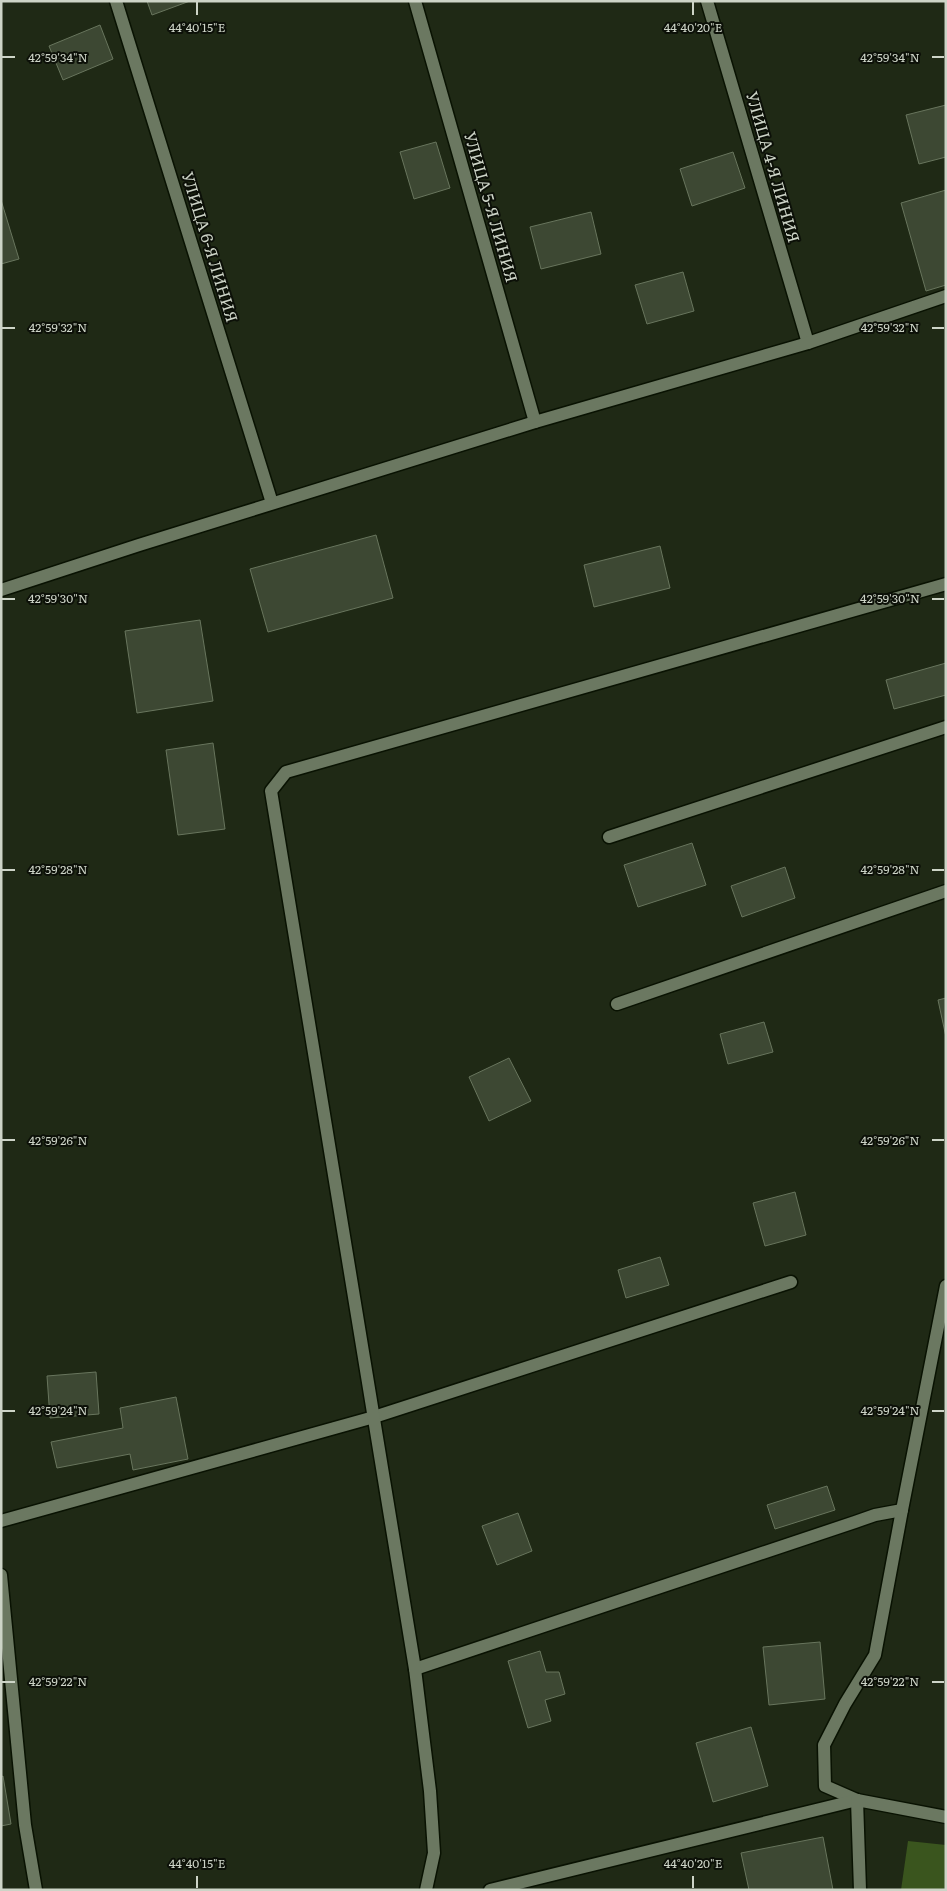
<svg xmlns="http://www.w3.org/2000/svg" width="947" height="1891" font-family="Literata,serif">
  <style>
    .green { fill: #3a551e }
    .building { fill: #3d4833; stroke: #68755d }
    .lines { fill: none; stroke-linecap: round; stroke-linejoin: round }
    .service-casing { stroke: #091202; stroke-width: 15 }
    .minor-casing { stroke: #091202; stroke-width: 15 }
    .service { stroke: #6b7861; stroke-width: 12 }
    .minor { stroke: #6b7861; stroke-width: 12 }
    .ticks { fill: none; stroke: #cdd4c7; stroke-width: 2 }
    .labels { text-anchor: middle; stroke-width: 4; stroke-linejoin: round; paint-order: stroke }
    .street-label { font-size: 16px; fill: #cdd4c7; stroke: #0c1008 }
    .ticks-label { font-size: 12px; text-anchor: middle; fill: #cdd4c7; stroke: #0c1008; stroke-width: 4; stroke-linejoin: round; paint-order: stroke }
  </style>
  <rect width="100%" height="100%" fill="#1f2915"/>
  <polygon class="green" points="908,1841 946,1845 946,1890 901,1890"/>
  <g class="building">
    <polygon points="147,1 190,1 152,15"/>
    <polygon points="100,25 113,59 63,80 49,46"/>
    <polygon points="946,105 946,157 919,164 906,115"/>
    <polygon points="436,142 450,188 414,199 400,152"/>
    <polygon points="733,152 745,188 692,206 680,169"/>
    <polygon points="946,190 946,285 926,291 901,203"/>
    <polygon points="1,200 19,259 1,264"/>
    <polygon points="591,212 601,254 541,269 530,227"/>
    <polygon points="683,272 694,311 647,324 635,285"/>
    <polygon points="376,535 393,598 268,632 250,569"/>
    <polygon points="660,546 670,588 594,607 584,565"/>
    <polygon points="200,620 213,701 137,713 125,631"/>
    <polygon points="946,663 946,695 894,709 886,680"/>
    <polygon points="213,743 225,829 178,835 166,750"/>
    <polygon points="692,843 706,885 638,907 624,865"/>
    <polygon points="785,867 795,898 742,917 731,886"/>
    <polygon points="946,998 946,1037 938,1000"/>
    <polygon points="764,1022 773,1052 728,1064 720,1034"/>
    <polygon points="509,1058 531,1101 489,1121 469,1077"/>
    <polygon points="795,1192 806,1235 765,1246 753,1203"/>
    <polygon points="660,1257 669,1285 626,1298 618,1270"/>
    <polygon points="96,1372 99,1414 50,1418 47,1376"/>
    <polygon points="176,1397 188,1459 133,1470 130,1454 57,1468 51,1442 123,1428 120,1408"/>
    <polygon points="827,1486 835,1510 775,1529 767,1505"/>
    <polygon points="518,1513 532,1551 497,1565 482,1526"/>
    <polygon points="820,1642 825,1699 769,1705 763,1647"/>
    <polygon points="540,1651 546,1672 559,1672 565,1694 545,1700 551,1721 528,1728 508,1661"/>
    <polygon points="751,1727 768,1786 713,1802 696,1743"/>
    <polygon points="3,1776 11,1824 1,1826 1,1777"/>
    <polygon points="823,1837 833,1890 749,1890 741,1853"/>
  </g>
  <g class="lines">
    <defs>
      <g id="service">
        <polyline points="609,837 946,727"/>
        <polyline points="617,1004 946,891"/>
        <polyline points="1,1521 374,1417 791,1282"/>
        <polyline points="415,1669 855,1522 875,1515 902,1510"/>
        <polyline points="857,1800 825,1786 824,1745 845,1704 875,1655 902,1510 946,1286"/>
        <polyline points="426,1890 434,1853 430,1791 415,1669 271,791 286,772 946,584"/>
        <polyline points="490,1890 857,1800"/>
      </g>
      <g id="minor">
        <polyline points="116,1 272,503"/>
        <polyline points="415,1 535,422"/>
        <polyline points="707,1 808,343"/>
        <polyline points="1,590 139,545 535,422 808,343 946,296"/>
        <polyline points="1,1575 25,1825 36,1890"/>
        <polyline points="860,1890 857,1800 946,1817"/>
      </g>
    </defs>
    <use href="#service" class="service-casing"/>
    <use href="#minor" class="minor-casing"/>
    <use href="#service" class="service"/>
    <use href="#minor" class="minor"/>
  </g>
  <path class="ticks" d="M197 2V15M693 2V15M2 57H15M932 57H944M2 328H15M932 328H944M2 599H15M932 599H944M2 870H15M932 870H944M2 1140H15M932 1140H944M2 1411H15M932 1411H944M2 1682H15M932 1682H944M197 1876V1888M693 1876V1888"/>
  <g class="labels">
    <g class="street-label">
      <text transform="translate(773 167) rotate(74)" y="6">УЛИЦА 4-Я ЛИНИЯ</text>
      <text transform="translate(491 207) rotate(74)" y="6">УЛИЦА 5-Я ЛИНИЯ</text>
      <text transform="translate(210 247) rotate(73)" y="6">УЛИЦА 6-Я ЛИНИЯ</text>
    </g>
  </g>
  <g class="ticks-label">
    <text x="197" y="32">44°40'15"E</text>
    <text x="693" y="32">44°40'20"E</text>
    <text x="58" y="62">42°59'34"N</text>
    <text x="890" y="62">42°59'34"N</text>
    <text x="58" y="332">42°59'32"N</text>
    <text x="890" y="332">42°59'32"N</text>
    <text x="58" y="603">42°59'30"N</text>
    <text x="890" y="603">42°59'30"N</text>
    <text x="58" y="874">42°59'28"N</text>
    <text x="890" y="874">42°59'28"N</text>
    <text x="58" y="1145">42°59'26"N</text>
    <text x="890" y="1145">42°59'26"N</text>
    <text x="58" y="1415">42°59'24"N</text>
    <text x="890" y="1415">42°59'24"N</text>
    <text x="58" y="1686">42°59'22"N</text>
    <text x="890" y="1686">42°59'22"N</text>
    <text x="197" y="1868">44°40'15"E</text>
    <text x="693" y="1868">44°40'20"E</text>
  </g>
  <rect width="947" height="1891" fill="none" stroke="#cdd4c7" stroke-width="5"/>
</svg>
